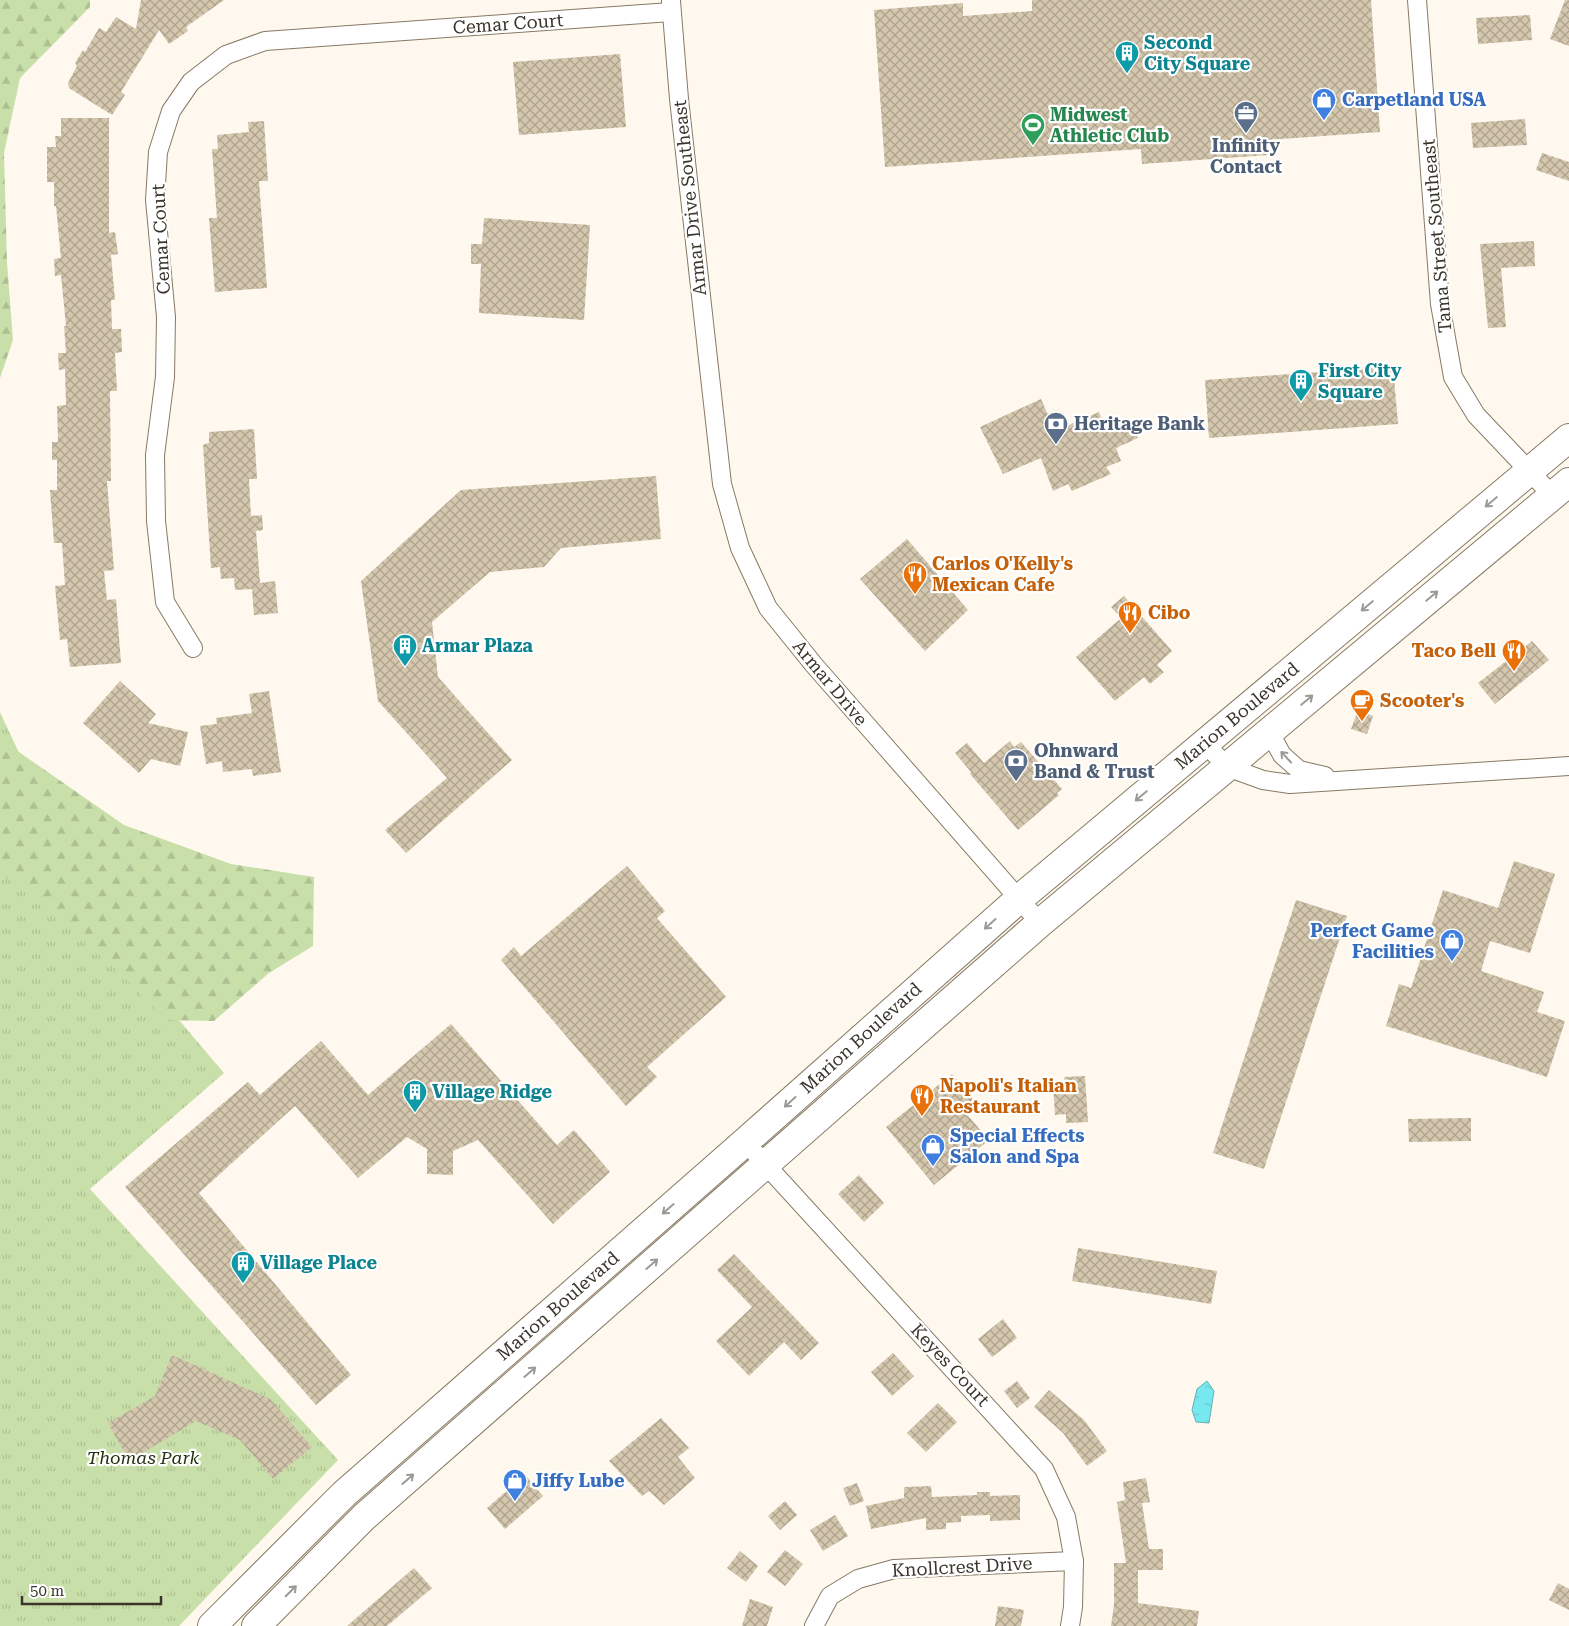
<svg xmlns="http://www.w3.org/2000/svg" width="1569" height="1626" font-family="'Roboto Serif',serif">
  <style>
    .grass { fill: url(#grass-tufts) }
    .forest { fill: url(#forest-firs) }
    .water { fill: url(#water-ripples); stroke: #65b2b5 }
    .building { fill: url(#building-cross-hatch) }
    .lines { fill: none; stroke-linecap: round; stroke-linejoin: round }
    .street-casing { stroke: #877a64; stroke-width: 20 }
    .primary-casing { stroke: #877a64; stroke-width: 30 }
    .street { stroke: #fff; stroke-width: 18 }
    .primary { stroke: #fff; stroke-width: 28 }
    .oneway { stroke: #9c9a95 }
    .labels { text-anchor: middle; stroke-width: 4.5; stroke-linejoin: round; paint-order: stroke }
    .street-label { font-size: 18px; fill: #3a352b; stroke: #fff }
    .culture-label { font-size: 18px; font-weight: bold; fill: #0d838f; stroke: #fff; text-anchor: start }
    .shop-label { font-size: 18px; font-weight: bold; fill: #366cbe; stroke: #fff; text-anchor: start }
    .leisure-label { font-size: 18px; font-weight: bold; fill: #27864d; stroke: #fff; text-anchor: start }
    .service-label { font-size: 18px; font-weight: bold; fill: #4e5e75; stroke: #fff; text-anchor: start }
    .food-label { font-size: 18px; font-weight: bold; fill: #c56008; stroke: #fff; text-anchor: start }
    .park-label { font-size: 18px; font-style: italic; fill: #263112; stroke: #fff }
  </style>
  <defs>
    <pattern id="grass-tufts" width="24" height="20" patternUnits="userSpaceOnUse" patternTransform="scale(1.25)"><rect width="24" height="20" fill="#c9dfa9"/><path d="M3 7l-1-3M5 7V3M7 7l1-3M15 17l-1-3M17 17v-4M19 17l1-3" fill="none" stroke="#adc092"/></pattern>
    <pattern id="forest-firs" width="22" height="20" patternUnits="userSpaceOnUse" patternTransform="scale(1.25)"><rect width="22" height="20" fill="#c9dfa9"/><path d="M5 1l3.5 6h-7zM16 11l3.5 6h-7z" fill="#adc092"/></pattern>
    <pattern id="water-ripples" width="26" height="14" patternUnits="userSpaceOnUse" patternTransform="scale(1.25)"><rect width="26" height="14" fill="#77e8f0"/><path d="M2 4q2-2 4 0t4 0M15 11q2-2 4 0t4 0" fill="none" stroke="#68c8ce"/></pattern>
    <pattern id="building-cross-hatch" width="8" height="8" patternUnits="userSpaceOnUse" patternTransform="scale(1.25)"><rect width="8" height="8" fill="#d4c7ae"/><path d="M0 0l8 8M0 8l8-8" fill="none" stroke="#ada28e"/></pattern>
  </defs>
  <rect width="100%" height="100%" fill="#fef8ee"/>
  <polygon class="grass" points="0,712 25,766 70,892 224,1073 90,1189 338,1460 179,1626 0,1626"/>
  <g class="forest">
    <polygon points="0,0 90,0 90,7 20,78 4,153 7,263 13,340 0,378"/>
    <polygon points="0,733 6,743 124,825 231,864 314,877 313,946 269,973 214,1021 166,1020 85,938 4,876 0,876"/>
  </g>
  <polygon class="water" points="1207,1381 1214,1391 1209,1423 1196,1422 1192,1410 1197,1389"/>
  <g class="building">
    <polygon points="141,0 224,0 186,27 188,31 169,44 159,30 121,92 125,95 112,115 69,88 68,83 77,66 75,63 83,50 85,52 99,28 106,32 116,17 136,29"/>
    <polygon points="1032,0 1371,0 1380,132 1267,140 1268,155 1142,164 1141,149 885,167 874,10 963,3 963,16 1032,11"/>
    <polygon points="1565,0 1569,0 1569,46 1550,39"/>
    <polygon points="1530,15 1532,40 1478,44 1476,18"/>
    <polygon points="620,54 626,127 519,135 513,62"/>
    <polygon points="61,118 109,118 109,233 115,232 118,254 111,255 115,300 111,300 112,329 121,329 122,352 115,353 117,391 110,391 111,481 107,481 114,570 104,571 107,600 116,599 121,663 70,667 67,639 60,640 55,586 65,585 62,543 54,543 50,490 57,490 57,460 52,460 52,442 58,442 57,406 66,405 65,369 59,370 58,353 66,353 64,326 66,326 61,275 55,276 54,259 61,258 56,206 54,206 54,182 47,182 47,147 56,147 55,136 61,136"/>
    <polygon points="1525,119 1527,145 1473,148 1471,123"/>
    <polygon points="264,121 268,181 259,181 267,288 215,292 209,218 217,218 212,149 218,149 217,135 249,132 248,122"/>
    <polygon points="1542,153 1569,162 1569,181 1536,170"/>
    <polygon points="484,218 590,225 584,320 479,313 481,264 471,264 471,244 482,244"/>
    <polygon points="1534,241 1535,266 1501,268 1506,327 1488,328 1480,244"/>
    <polygon points="1393,367 1398,424 1209,438 1205,380"/>
    <polygon points="1041,399 1055,431 1099,412 1106,429 1129,418 1138,438 1116,448 1121,461 1106,467 1111,474 1072,491 1068,484 1053,491 1041,458 1003,474 980,427"/>
    <polygon points="254,429 257,479 249,479 251,516 262,515 263,530 256,531 260,583 275,581 278,613 254,615 252,589 235,590 234,578 221,579 220,567 211,568 203,445 209,443 209,432"/>
    <polygon points="656,476 661,539 561,548 544,567 490,572 432,622 438,677 512,760 406,853 385,830 447,778 378,701 361,581 461,490"/>
    <polygon points="907,539 968,610 925,651 860,579"/>
    <polygon points="1124,596 1172,651 1157,665 1164,672 1150,684 1144,677 1115,701 1076,657 1121,618 1111,607"/>
    <polygon points="1532,641 1549,660 1495,704 1478,683"/>
    <polygon points="120,681 156,714 148,723 188,732 180,766 151,759 139,773 83,723"/>
    <polygon points="269,691 281,772 253,776 252,769 223,772 222,761 206,764 200,726 217,724 216,718 252,713 249,694"/>
    <polygon points="1358,710 1373,716 1367,734 1351,729"/>
    <polygon points="1010,741 1014,747 1021,742 1062,789 1057,793 1059,795 1018,830 970,774 971,772 955,753 967,743 984,763"/>
    <polygon points="1514,861 1555,874 1530,953 1490,941 1481,971 1544,992 1537,1012 1565,1021 1547,1077 1386,1026 1399,984 1411,988 1443,890 1498,908"/>
    <polygon points="627,866 665,911 657,918 726,997 647,1067 657,1077 626,1106 501,960 514,947 521,956"/>
    <polygon points="1296,900 1347,916 1264,1169 1213,1153"/>
    <polygon points="451,1024 557,1145 574,1130 610,1172 553,1224 478,1140 453,1151 453,1175 427,1174 427,1149 407,1137 358,1178 295,1106 199,1193 351,1375 316,1405 125,1187 248,1082 260,1095 321,1041 368,1095"/>
    <polygon points="952,1074 975,1102 964,1111 989,1140 934,1185 886,1127"/>
    <polygon points="1085,1076 1088,1122 1066,1123 1066,1114 1055,1115 1053,1084 1065,1083 1064,1077"/>
    <polygon points="1471,1118 1471,1141 1409,1142 1408,1119"/>
    <polygon points="859,1175 884,1203 864,1222 838,1194"/>
    <polygon points="1078,1248 1217,1271 1211,1304 1072,1281"/>
    <polygon points="734,1254 819,1343 801,1360 784,1342 749,1376 716,1341 752,1307 717,1270"/>
    <polygon points="1003,1319 1017,1338 992,1357 978,1339"/>
    <polygon points="893,1353 914,1376 892,1396 871,1372"/>
    <polygon points="172,1355 270,1399 312,1447 273,1479 240,1440 196,1421 129,1461 108,1423 155,1396"/>
    <polygon points="1017,1381 1030,1398 1017,1408 1004,1391"/>
    <polygon points="1049,1390 1084,1420 1107,1451 1087,1466 1063,1433 1034,1407"/>
    <polygon points="938,1403 957,1422 926,1452 907,1433"/>
    <polygon points="661,1418 689,1448 678,1457 695,1478 664,1505 649,1491 642,1496 609,1461"/>
    <polygon points="525,1475 543,1496 505,1529 487,1508"/>
    <polygon points="1146,1478 1150,1502 1142,1503 1149,1549 1163,1549 1163,1570 1138,1570 1138,1603 1199,1611 1197,1626 1111,1626 1114,1605 1114,1563 1126,1563 1117,1502 1125,1500 1123,1482"/>
    <polygon points="857,1483 864,1501 850,1506 843,1488"/>
    <polygon points="931,1486 932,1497 977,1495 977,1492 990,1492 990,1496 1020,1495 1020,1520 990,1521 990,1515 961,1516 961,1522 946,1523 946,1529 926,1530 926,1518 871,1529 866,1506 904,1498 904,1487"/>
    <polygon points="785,1501 797,1515 780,1530 768,1516"/>
    <polygon points="835,1515 848,1536 823,1551 810,1530"/>
    <polygon points="785,1550 803,1564 785,1586 767,1572"/>
    <polygon points="740,1551 758,1566 746,1582 727,1568"/>
    <polygon points="414,1568 432,1588 387,1626 347,1626"/>
    <polygon points="1558,1583 1569,1589 1569,1610 1549,1600"/>
    <polygon points="750,1599 773,1607 767,1626 742,1626"/>
    <polygon points="998,1606 1024,1610 1021,1626 995,1626"/>
  </g>
  <g class="lines">
    <defs>
      <g id="street">
        <polyline points="1417,0 1440,304 1453,377 1476,415 1552,495"/>
        <polyline points="671,1 679,99 722,484 740,548 768,608 814,665 1040,923"/>
        <polyline points="193,648 165,602 156,521 155,455 165,377 166,317 155,200 158,152 171,111 191,82 226,55 265,41 671,12"/>
        <polyline points="1269,731 1282,755 1299,770 1325,776"/>
        <polyline points="1205,743 1227,767 1263,780 1290,784 1569,766"/>
        <polyline points="745,1142 1044,1469 1066,1517 1074,1561 1073,1607 1070,1626"/>
        <polyline points="814,1626 830,1596 858,1579 894,1569 1074,1561"/>
      </g>
      <g id="primary">
        <polyline points="212,1626 344,1494 745,1142 1019,899 1569,438"/>
        <polyline points="256,1626 364,1517 1040,923 1569,482"/>
      </g>
    </defs>
    <use href="#street" class="street-casing"/>
    <use href="#primary" class="primary-casing"/>
    <use href="#street" class="street"/>
    <use href="#primary" class="primary"/>
  </g>
  <defs><path id="oneway-shaft" d="M-6 0H5M1.5-3L5.5 0L1.5 3" fill="none" stroke-width="1.6" stroke-linecap="round" stroke-linejoin="round" transform="scale(1.25)"/></defs>
  <g class="oneway">
    <use href="#oneway-shaft" transform="translate(1491 502) rotate(140)"/>
    <use href="#oneway-shaft" transform="translate(1432 596) rotate(-40)"/>
    <use href="#oneway-shaft" transform="translate(1367 606) rotate(140)"/>
    <use href="#oneway-shaft" transform="translate(1307 700) rotate(-40)"/>
    <use href="#oneway-shaft" transform="translate(1286 757) rotate(-133)"/>
    <use href="#oneway-shaft" transform="translate(1141 796) rotate(140)"/>
    <use href="#oneway-shaft" transform="translate(990 924) rotate(138)"/>
    <use href="#oneway-shaft" transform="translate(790 1102) rotate(138)"/>
    <use href="#oneway-shaft" transform="translate(668 1209) rotate(139)"/>
    <use href="#oneway-shaft" transform="translate(652 1264) rotate(-41)"/>
    <use href="#oneway-shaft" transform="translate(530 1372) rotate(-41)"/>
    <use href="#oneway-shaft" transform="translate(408 1479) rotate(-41)"/>
    <use href="#oneway-shaft" transform="translate(291 1591) rotate(-45)"/>
  </g>
  <defs>
    <symbol id="building-pin" viewBox="-11 -11 22 30"><path d="M0 17L-7.5 6A9.5 9.5 0 1 1 7.5 6Z" fill="#0f9aa8" stroke="#fff"/><path d="M-4-6H4V6H1V3H-1V6H-4ZM-2.5-4.3h1.7v1.8h-1.7ZM.8-4.3h1.7v1.8H.8ZM-2.5-1h1.7V.8h-1.7ZM.8-1h1.7V.8H.8Z" fill="#fff"/></symbol>
    <symbol id="shop-pin" viewBox="-11 -11 22 30"><path d="M0 17L-7.5 6A9.5 9.5 0 1 1 7.5 6Z" fill="#3f7fe0" stroke="#fff"/><path d="M-5-2.5h2.3a2.7 3.5 0 0 1 5.4 0H5L5.5 6h-11ZM-1.5-2.5h3a1.5 2.3 0 0 0-3 0Z" fill="#fff"/></symbol>
    <symbol id="office-pin" viewBox="-11 -11 22 30"><path d="M0 17L-7.5 6A9.5 9.5 0 1 1 7.5 6Z" fill="#5c6f8a" stroke="#fff"/><path d="M-6-3h4V-5.5h4V-3h4V5H-6ZM-1-4.5V-3h2v-1.5ZM-6 0V1H6V0Z" fill="#fff"/></symbol>
    <symbol id="stadium-pin" viewBox="-11 -11 22 30"><path d="M0 17L-7.5 6A9.5 9.5 0 1 1 7.5 6Z" fill="#2e9e5b" stroke="#fff"/><path d="M0-5a6.5 5 0 1 0 0 10a6.5 5 0 1 0 0-10ZM-3.5-1.8h7v3.6h-7Z" fill="#fff"/></symbol>
    <symbol id="bank-pin" viewBox="-11 -11 22 30"><path d="M0 17L-7.5 6A9.5 9.5 0 1 1 7.5 6Z" fill="#5c6f8a" stroke="#fff"/><path d="M-6-4H6V4H-6ZM0-2.3a2.3 2.3 0 1 0 0 4.6a2.3 2.3 0 1 0 0-4.6Z" fill="#fff"/></symbol>
    <symbol id="restaurant-pin" viewBox="-11 -11 22 30"><path d="M0 17L-7.5 6A9.5 9.5 0 1 1 7.5 6Z" fill="#e8710a" stroke="#fff"/><path d="M-5-6h1v4h1v-4h1v4h1v-4h1v5L-1.5 .5V6h-2V.5L-5-1ZM5-6V6H3V1.5H1.5Q1.5-4 5-6Z" fill="#fff"/></symbol>
    <symbol id="cafe-pin" viewBox="-11 -11 22 30"><path d="M0 17L-7.5 6A9.5 9.5 0 1 1 7.5 6Z" fill="#e8710a" stroke="#fff"/><path d="M-5.5-4.5H6V0H3Q3 3.5 0 3.5H-2.5Q-5.5 3.5-5.5 0ZM3-3.2v2h1.7v-2ZM-6 4.5H4V6H-6Z" fill="#fff"/></symbol>
  </defs>
  <g fill-rule="evenodd">
    <use href="#building-pin" x="1113" y="39" width="28" height="38"/>
    <use href="#shop-pin" x="1310" y="86" width="28" height="38"/>
    <use href="#office-pin" x="1232" y="99" width="28" height="38"/>
    <use href="#stadium-pin" x="1019" y="111" width="28" height="38"/>
    <use href="#building-pin" x="1287" y="367" width="28" height="38"/>
    <use href="#bank-pin" x="1042" y="410" width="28" height="38"/>
    <use href="#restaurant-pin" x="901" y="560" width="28" height="38"/>
    <use href="#restaurant-pin" x="1116" y="599" width="28" height="38"/>
    <use href="#building-pin" x="391" y="632" width="28" height="38"/>
    <use href="#restaurant-pin" x="1500" y="637" width="28" height="38"/>
    <use href="#cafe-pin" x="1348" y="687" width="28" height="38"/>
    <use href="#bank-pin" x="1002" y="747" width="28" height="38"/>
    <use href="#shop-pin" x="1438" y="927" width="28" height="38"/>
    <use href="#building-pin" x="401" y="1078" width="28" height="38"/>
    <use href="#restaurant-pin" x="908" y="1082" width="28" height="38"/>
    <use href="#shop-pin" x="919" y="1132" width="28" height="38"/>
    <use href="#building-pin" x="229" y="1249" width="28" height="38"/>
    <use href="#shop-pin" x="501" y="1467" width="28" height="38"/>
  </g>
  <g class="labels">
    <g class="street-label">
      <text transform="translate(508 24) rotate(-4)" y="6">Cemar Court</text>
      <text transform="translate(690 198) rotate(-96)" y="6">Armar Drive Southeast</text>
      <text transform="translate(1437 236) rotate(-95)" y="6">Tama Street Southeast</text>
      <text transform="translate(161 239) rotate(-93)" y="6">Cemar Court</text>
      <text transform="translate(830 683) rotate(50)" y="6">Armar Drive</text>
      <text transform="translate(1237 716) rotate(-40)" y="6">Marion Boulevard</text>
      <text transform="translate(861 1038) rotate(-42)" y="6">Marion Boulevard</text>
      <text transform="translate(558 1306) rotate(-41)" y="6">Marion Boulevard</text>
      <text transform="translate(950 1365) rotate(47)" y="6">Keyes Court</text>
      <text transform="translate(962 1567) rotate(-3)" y="6">Knollcrest Drive</text>
    </g>
    <g class="culture-label">
      <text x="1144" y="49">Second<tspan x="1144" dy="21">City Square</tspan></text>
      <text x="1318" y="377">First City<tspan x="1318" dy="21">Square</tspan></text>
      <text x="422" y="652">Armar Plaza</text>
      <text x="432" y="1098">Village Ridge</text>
      <text x="260" y="1269">Village Place</text>
    </g>
    <g class="shop-label">
      <text x="1342" y="106">Carpetland USA</text>
      <text x="1434" y="937" text-anchor="end">Perfect Game<tspan x="1434" dy="21">Facilities</tspan></text>
      <text x="950" y="1142">Special Effects<tspan x="950" dy="21">Salon and Spa</tspan></text>
      <text x="532" y="1487">Jiffy Lube</text>
    </g>
    <g class="leisure-label">
      <text x="1050" y="121">Midwest<tspan x="1050" dy="21">Athletic Club</tspan></text>
    </g>
    <g class="service-label">
      <text x="1246" y="152" text-anchor="middle">Infinity<tspan x="1246" dy="21">Contact</tspan></text>
      <text x="1074" y="430">Heritage Bank</text>
      <text x="1034" y="757">Ohnward<tspan x="1034" dy="21">Band &amp; Trust</tspan></text>
    </g>
    <g class="food-label">
      <text x="932" y="570">Carlos O'Kelly's<tspan x="932" dy="21">Mexican Cafe</tspan></text>
      <text x="1148" y="619">Cibo</text>
      <text x="1496" y="657" text-anchor="end">Taco Bell</text>
      <text x="1380" y="707">Scooter's</text>
      <text x="940" y="1092">Napoli's Italian<tspan x="940" dy="21">Restaurant</tspan></text>
    </g>
    <g class="park-label">
      <text x="143" y="1464">Thomas Park</text>
    </g>
  </g>
  <path d="M22 1596v8h139v-8" fill="none" stroke="#3a352b" stroke-width="2.5"/>
  <text x="30" y="1596" font-size="15" fill="#3a352b" stroke="#ffffff" stroke-width="4" paint-order="stroke">50 m</text>
</svg>
